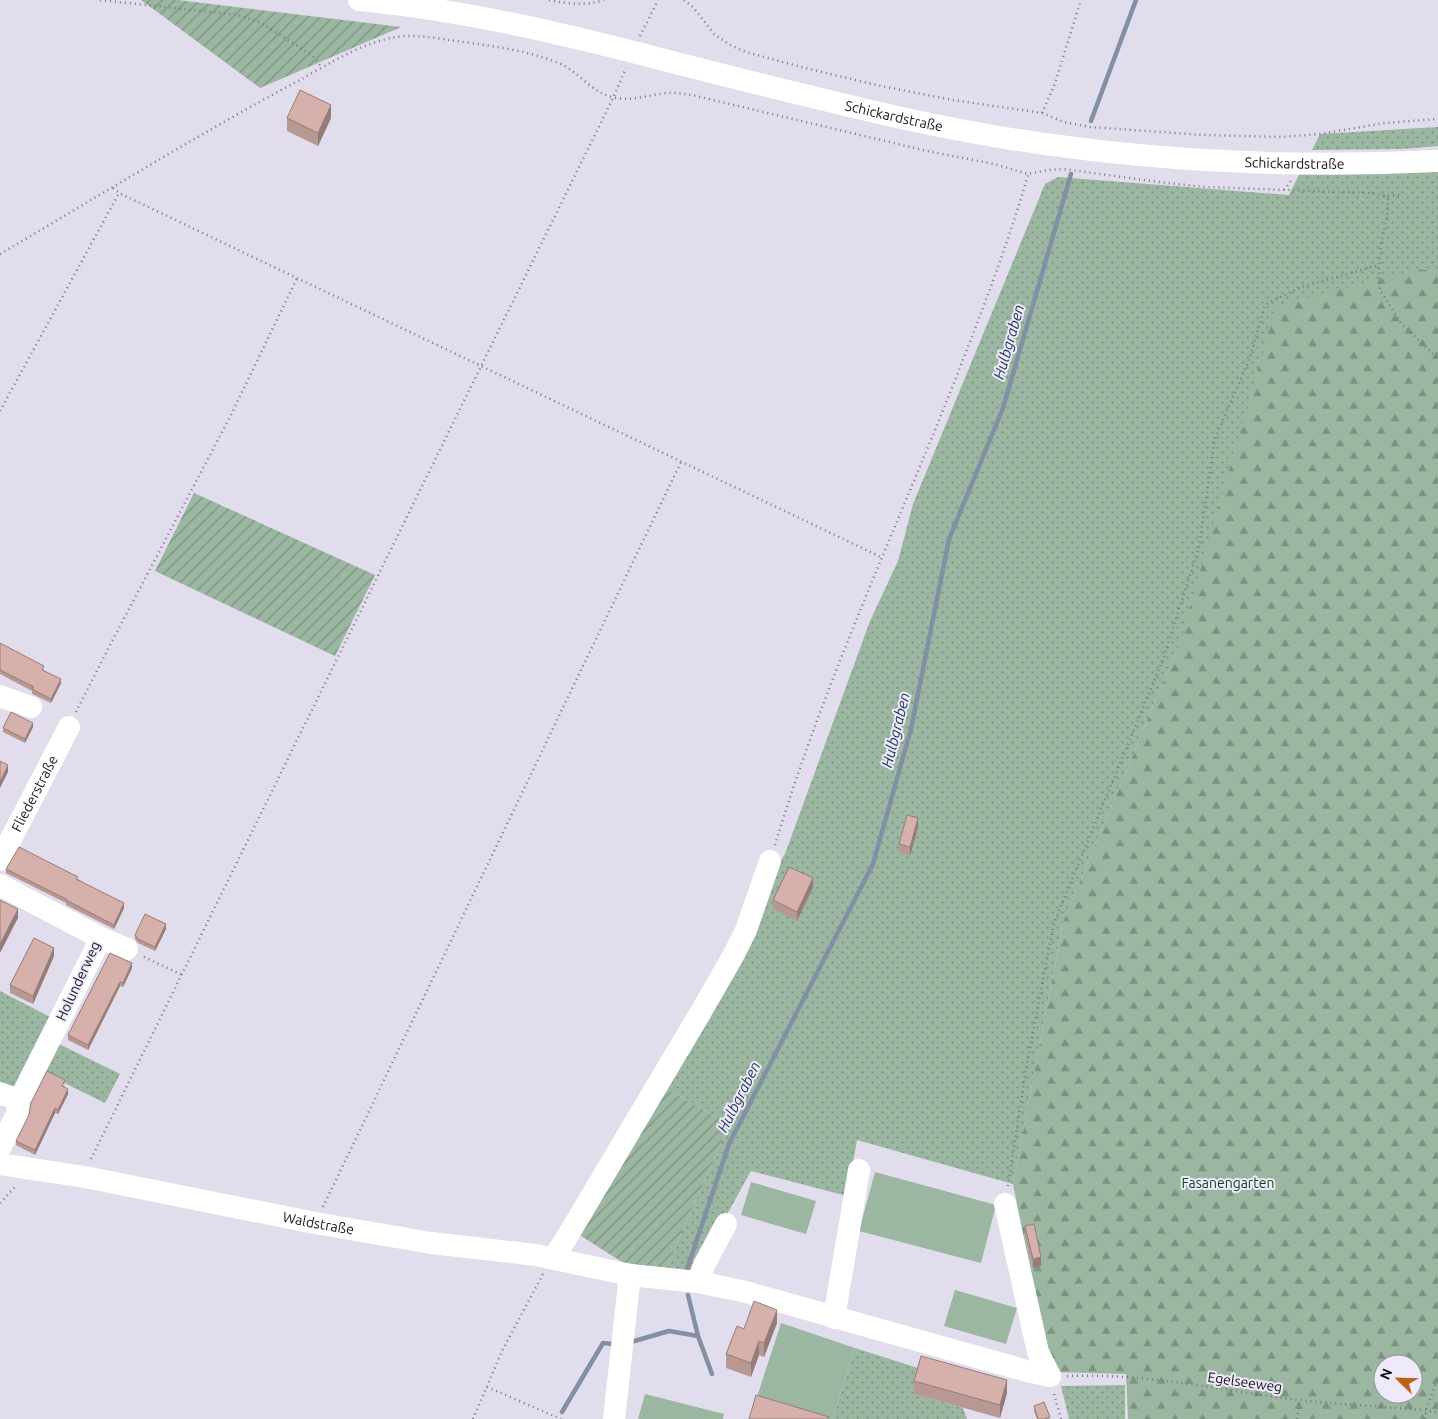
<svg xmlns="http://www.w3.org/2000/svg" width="1438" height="1419" font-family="Ubuntu,sans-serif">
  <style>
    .grass { fill: url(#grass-dots) }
    .forest { fill: url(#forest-firs); fill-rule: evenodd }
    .garden { fill: url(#garden-furrows) }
    .pitch { fill: #9bb6a1 }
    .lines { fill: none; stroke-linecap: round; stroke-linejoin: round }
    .stream { stroke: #838fa4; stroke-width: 4.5 }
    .path { stroke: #7b7882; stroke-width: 2.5; stroke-dasharray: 1 4; stroke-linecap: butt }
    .minor { stroke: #fff; stroke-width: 22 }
    .wall { fill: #b89893 }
    .shaded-wall { fill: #967c78 }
    .building { fill: #d6b1ab; stroke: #967c78 }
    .labels { text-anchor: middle; stroke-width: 4; stroke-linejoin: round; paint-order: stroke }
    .street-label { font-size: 14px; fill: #151419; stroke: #eeeafa }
    .park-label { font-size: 14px; fill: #104122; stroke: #eeeafa }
    .water-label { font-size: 15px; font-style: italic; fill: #1a3157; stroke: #eeeafa }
  </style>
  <defs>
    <pattern id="grass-dots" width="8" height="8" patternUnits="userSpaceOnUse" patternTransform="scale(1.25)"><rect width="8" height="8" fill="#9bb6a1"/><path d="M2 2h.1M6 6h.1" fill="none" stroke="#7d9382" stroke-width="1.8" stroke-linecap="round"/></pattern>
    <pattern id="forest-firs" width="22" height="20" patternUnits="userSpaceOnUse" patternTransform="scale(1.25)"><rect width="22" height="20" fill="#9bb6a1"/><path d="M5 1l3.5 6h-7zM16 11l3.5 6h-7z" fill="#7d9382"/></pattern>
    <pattern id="garden-furrows" width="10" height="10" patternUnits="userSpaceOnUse" patternTransform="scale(1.25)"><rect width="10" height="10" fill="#9bb6a1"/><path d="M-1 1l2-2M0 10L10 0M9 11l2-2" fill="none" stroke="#7d9382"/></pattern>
  </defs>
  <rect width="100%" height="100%" fill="#e1ddec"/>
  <g class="grass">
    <polygon points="1438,127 1438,146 1403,149 1312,150 1320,134"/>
    <polygon points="1438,166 1438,271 1419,269 1179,645 1063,922 1013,1184 857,1140 847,1196 751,1171 694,1274 665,1270 729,1125 666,1088 774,871 785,854 870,621 898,561 913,504 1045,184 1058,177 1289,195 1300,173"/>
    <polygon points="0,991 56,1020 21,1085 11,1090 0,1085"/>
    <polygon points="59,1044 120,1074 105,1103 44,1073"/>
    <polygon points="855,1348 921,1369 915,1394 963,1408 967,1419 832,1419"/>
    <polygon points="1125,1385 1125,1419 1069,1419 1061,1386"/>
  </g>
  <path class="forest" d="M1419 269 1438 271V1419H1128L1126 1374 1051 1372 1013 1184 1063 922 1179 645 1276 306ZM1383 1364H1413V1394H1383Z"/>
  <g class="garden">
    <polygon points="141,0 178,0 401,27 260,88"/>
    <polygon points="194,493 375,575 335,656 155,571"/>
    <polygon points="666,1088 729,1125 665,1270 622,1262 578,1234"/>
  </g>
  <g class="pitch">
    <polygon points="875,1172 996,1205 981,1263 859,1231"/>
    <polygon points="751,1182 816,1201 806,1234 741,1215"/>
    <polygon points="955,1290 1017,1308 1006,1344 944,1326"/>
    <polygon points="781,1323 855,1348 832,1419 815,1419 756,1400"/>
    <polygon points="645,1394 724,1414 723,1419 638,1419"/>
  </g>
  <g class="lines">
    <g class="stream">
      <polyline points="1091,121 1136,0"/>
      <polyline points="687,1269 729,1144 873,864 911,729 949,539 1003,408 1071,174"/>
      <polyline points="688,1295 698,1336 712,1374"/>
      <polyline points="631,1342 669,1331 698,1336"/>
      <polyline points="562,1412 603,1343 613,1344"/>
    </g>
    <g class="path">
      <polyline points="100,0 238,15 261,23 313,56 322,68"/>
      <path d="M549 0C568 4 585 6 604 0"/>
      <polyline points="684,0 693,7 715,35 732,46 746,52 801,67 881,86 953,100 1042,113 1064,122 1090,127 1203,135 1282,137 1320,134 1385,123 1438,119"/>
      <polyline points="640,36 658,0"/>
      <polyline points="1042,113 1054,86 1081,0"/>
      <polyline points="113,188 119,193 883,558"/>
      <polyline points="1284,190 1291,181"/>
      <polyline points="1384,196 1388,198 1387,218 1381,243 1379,265 1380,290 1401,323 1438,359"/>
      <path d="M0 254C99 196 197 135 298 81 331 63 373 35 411 36 424 36 437 38 449 40 485 45 529 50 561 64 580 73 591 92 612 97 630 102 648 95 666 93 675 92 683 94 692 95L927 151 994 164 1028 174 1048 170 1064 169 1159 182 1205 187 1371 193 1384 196 1401 195"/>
      <polyline points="0,411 119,193"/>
      <polyline points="76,712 109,647 231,415 297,278"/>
      <path d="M775 845C824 682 897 528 959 370 984 306 1009 241 1028 175"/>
      <polyline points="144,957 182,975"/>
      <polyline points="91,1159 613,98 626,68"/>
      <polyline points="1008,1186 1026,1069 1054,923 1162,662 1199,547 1215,438 1250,358 1265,305 1301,287 1379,265"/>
      <polyline points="0,1203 16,1186"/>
      <polyline points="323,1207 681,462"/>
      <path d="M1067 1376C1142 1373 1216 1389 1290 1399 1339 1405 1389 1406 1438 1412"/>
      <polyline points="487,1387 561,1419"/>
      <polyline points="1054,1394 1061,1419"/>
      <polyline points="473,1419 502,1351 543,1274"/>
      <polyline points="1297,1419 1300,1400"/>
      <polyline points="1425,1419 1426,1410 1438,1378"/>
    </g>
    <g class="minor">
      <path id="s1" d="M359 0C465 10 569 35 672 62 747 81 821 100 897 117 1075 157 1256 170 1438 161"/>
      <polyline points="0,696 31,707"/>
      <path id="s2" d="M0 860 69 727"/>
      <path d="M0 885 101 938 23 1093C16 1100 9 1097 0 1093"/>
      <polyline points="101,938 127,949"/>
      <polyline points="0,1148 17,1114 19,1097"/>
      <path id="s3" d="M0 1164 85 1177 315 1223 431 1243 536 1255 630 1275 698 1282 742 1291 1027 1371 1050 1376"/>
      <polyline points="1005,1204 1038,1352 1050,1376"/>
      <polyline points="553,1258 564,1242 702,1010 733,956 746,930 770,861"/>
      <polyline points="698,1282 704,1265 726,1224"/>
      <polyline points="834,1318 859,1170"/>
      <polyline points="614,1419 630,1275"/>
    </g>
  </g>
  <g class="wall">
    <polygon points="287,118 331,118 318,146 287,131"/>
    <polygon points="0,643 44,670 61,683 51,703 32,694 32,691 0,674"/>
    <polygon points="33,727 25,743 3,732 3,728"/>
    <polygon points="918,827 910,856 899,852 899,844"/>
    <polygon points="6,869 78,879 124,908 114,929 66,905 66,903 6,873"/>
    <polygon points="813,887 797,921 773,909 773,900"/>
    <polygon points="166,929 155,951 138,943 135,939 135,935"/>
    <polygon points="54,956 33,1004 10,993 10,985"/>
    <polygon points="132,968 123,987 120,986 88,1050 68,1040 68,1035"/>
    <polygon points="65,1084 64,1087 68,1094 58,1114 55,1113 35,1155 16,1145 16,1141"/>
    <polygon points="1025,1226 1041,1266 1033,1268 1025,1235"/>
    <polygon points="777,1323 764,1357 759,1355 751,1377 726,1368 726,1354 744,1329"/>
    <polygon points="914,1381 1007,1393 1000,1418 914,1394"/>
    <polygon points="1034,1406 1050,1419 1037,1419 1034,1411"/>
  </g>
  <g class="shaded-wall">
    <polygon points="331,105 331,118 318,146 318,133"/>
    <polygon points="61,679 61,683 51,703 51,699"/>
    <polygon points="33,723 33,727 25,743 25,739"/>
    <polygon points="8,765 8,772 0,788 0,782"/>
    <polygon points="918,818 918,827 910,856 910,847"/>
    <polygon points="813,878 813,887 797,921 797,912"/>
    <polygon points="124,903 124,908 114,929 114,925"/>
    <polygon points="18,909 18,918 0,953 0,944"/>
    <polygon points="166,924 166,929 155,951 155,947"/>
    <polygon points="54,948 54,956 33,1004 33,996"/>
    <polygon points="132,963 132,968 123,987 123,983"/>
    <polygon points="120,982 120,986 88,1050 88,1045"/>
    <polygon points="68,1089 68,1094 58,1114 58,1110"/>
    <polygon points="55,1108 55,1113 35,1155 35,1150"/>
    <polygon points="1041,1257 1041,1266 1033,1268 1033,1259"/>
    <polygon points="777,1310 777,1323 764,1357 764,1343"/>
    <polygon points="759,1341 759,1355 751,1377 751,1363"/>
    <polygon points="1007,1380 1007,1393 1000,1418 1000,1405"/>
  </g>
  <g class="building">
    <polygon points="300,90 331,105 318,133 287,118"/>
    <polygon points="0,643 44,666 42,670 61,679 51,699 32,689 34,687 0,670"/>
    <polygon points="11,712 33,723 25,739 3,728"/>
    <polygon points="0,761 8,765 0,782"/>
    <polygon points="907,815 918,818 910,847 899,844"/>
    <polygon points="19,847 78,877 76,879 124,903 114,925 66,900 66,899 6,869"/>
    <polygon points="789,867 813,878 797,912 773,900"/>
    <polygon points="0,900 18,909 0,944"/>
    <polygon points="145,914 166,924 155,947 138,939 135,935"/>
    <polygon points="34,938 54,948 33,996 10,985"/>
    <polygon points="110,953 132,963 123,983 120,982 88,1045 68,1035"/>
    <polygon points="47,1071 65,1080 62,1086 68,1089 58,1110 55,1108 35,1150 16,1141 29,1115 31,1103"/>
    <polygon points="1034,1224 1041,1257 1033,1259 1025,1226"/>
    <polygon points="754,1301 777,1310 764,1343 759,1341 751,1363 726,1354 737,1326 744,1329"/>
    <polygon points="921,1356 1007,1380 1000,1405 914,1381"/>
    <polygon points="756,1395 829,1417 828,1419 749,1419"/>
    <polygon points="1044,1402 1050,1417 1044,1419 1038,1419 1034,1406"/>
  </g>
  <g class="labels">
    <g class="street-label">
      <text dy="5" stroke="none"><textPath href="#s1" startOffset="548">Schickardstraße</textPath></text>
      <text dy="5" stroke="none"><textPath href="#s1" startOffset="952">Schickardstraße</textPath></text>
      <text dy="5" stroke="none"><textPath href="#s2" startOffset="75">Fliederstraße</textPath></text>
      <text transform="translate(78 981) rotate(-65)" y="5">Holunderweg</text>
      <text dy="5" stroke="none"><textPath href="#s3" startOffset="324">Waldstraße</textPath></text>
      <text transform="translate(1245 1382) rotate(8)" y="5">Egelseeweg</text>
    </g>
    <g class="park-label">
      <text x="1228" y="1188">Fasanengarten</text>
    </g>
    <g class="water-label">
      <text transform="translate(1009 342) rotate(-74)" y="5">Hulbgraben</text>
      <text transform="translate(896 730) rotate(-76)" y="5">Hulbgraben</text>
      <text transform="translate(739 1097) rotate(-63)" y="5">Hulbgraben</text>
    </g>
  </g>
  <g transform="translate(1398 1379) rotate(293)"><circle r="24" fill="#eeeafa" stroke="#9794a0"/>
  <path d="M0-4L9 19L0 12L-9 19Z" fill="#bf6213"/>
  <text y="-8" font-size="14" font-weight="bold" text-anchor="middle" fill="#151419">N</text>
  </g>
</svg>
